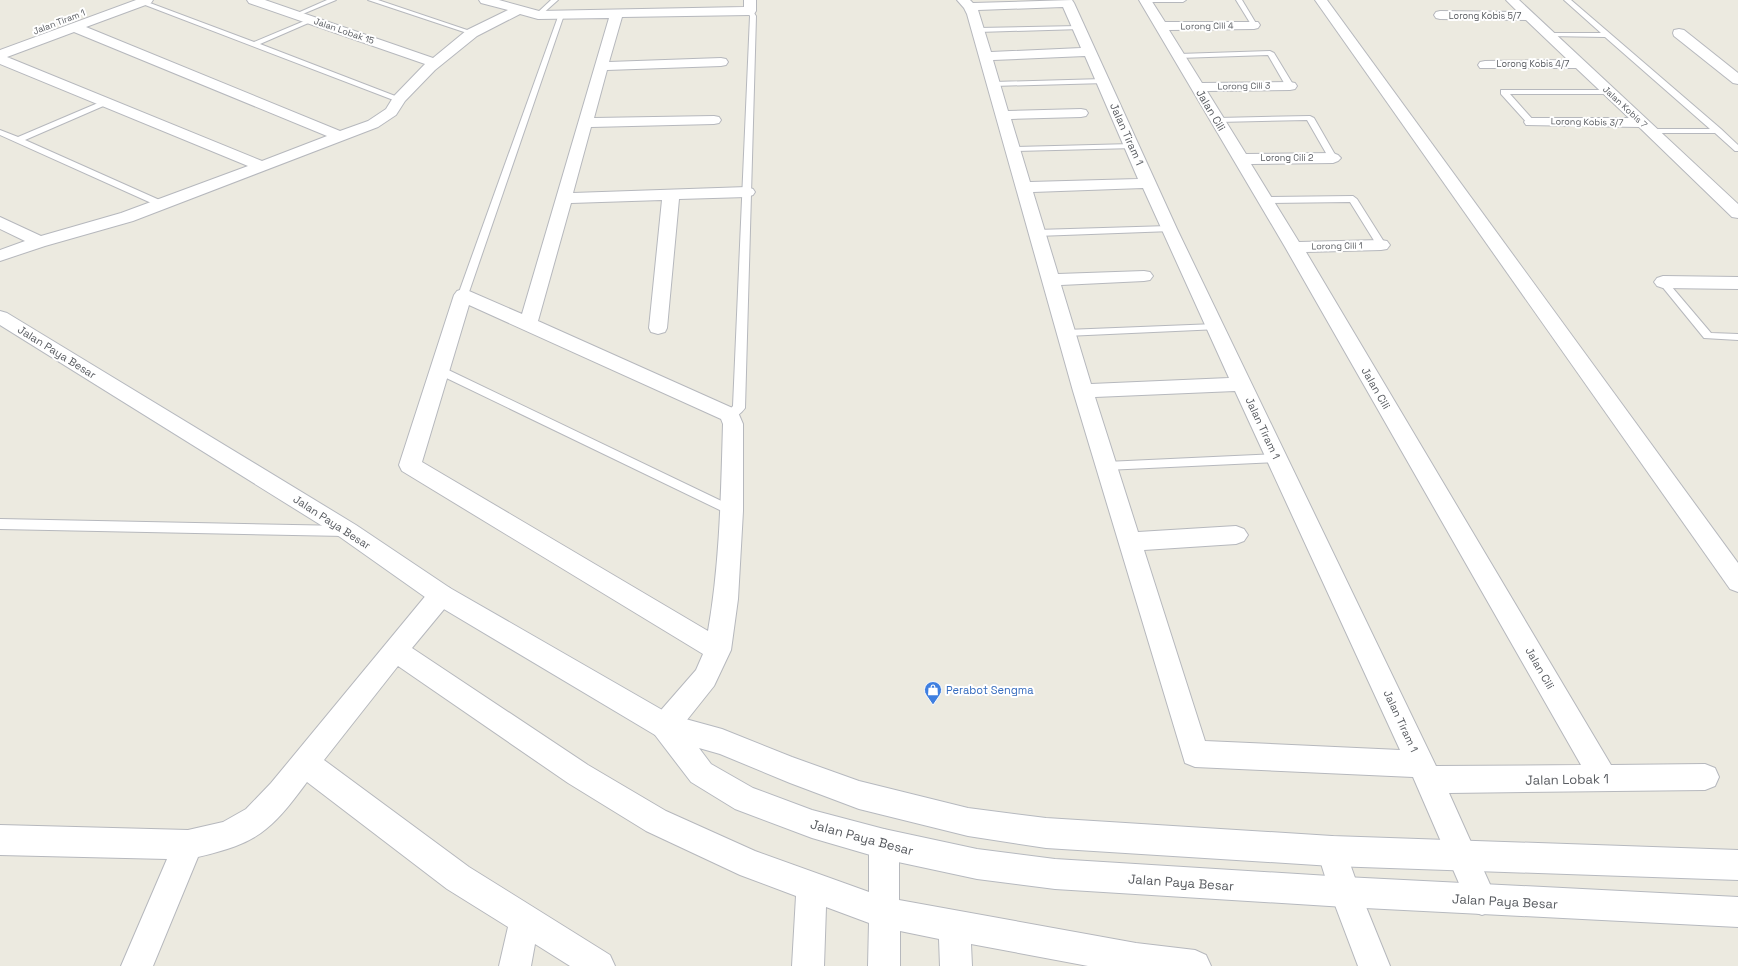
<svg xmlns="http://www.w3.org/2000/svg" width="1738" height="966" font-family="'Space Grotesk',sans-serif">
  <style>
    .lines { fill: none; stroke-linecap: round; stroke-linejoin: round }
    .lane-casing { stroke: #b6b8bd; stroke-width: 2 }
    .street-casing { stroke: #b6b8bd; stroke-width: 2 }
    .secondary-casing { stroke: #b6b9bf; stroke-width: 2 }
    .lane { fill: #fff; fill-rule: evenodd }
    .street { fill: #fff; fill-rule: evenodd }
    .secondary { fill: #fff; fill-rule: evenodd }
    .labels { text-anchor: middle; stroke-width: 4; stroke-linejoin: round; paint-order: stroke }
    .far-street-label { font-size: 9px; fill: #595c61; stroke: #fff }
    .street-label { font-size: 11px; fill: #595c61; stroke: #fff }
    .shop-label { font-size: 11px; fill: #366cbe; stroke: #fff; text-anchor: start }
    .near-street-label { font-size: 13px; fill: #595c61; stroke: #fff }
  </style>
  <rect width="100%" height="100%" fill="#eceae0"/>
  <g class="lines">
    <defs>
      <g id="lane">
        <polygon points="142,0 254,42 309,19 313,19 313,21 260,44 403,99 402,101 396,101 140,3 140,1"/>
        <polygon points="327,0 336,0 298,16 293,15"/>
        <polygon points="368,0 378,0 476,33 470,34"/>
        <polygon points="551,0 558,0 540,16 536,16 536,14"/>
        <polygon points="1142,0 1186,0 1183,2 1145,2"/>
        <polygon points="1236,0 1242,0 1257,25 1256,26 1252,26"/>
        <polygon points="1564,0 1571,0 1721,129 1738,145 1738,151 1735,151 1715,133 1648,133 1648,129 1710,129 1605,37 1548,36 1548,34 1550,33 1601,33"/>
        <path d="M750 9 752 10 756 16 745 408C741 414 733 420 726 418L724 415 733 406 750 16 747 11Z"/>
        <polygon points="559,14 564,15 468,295 467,297 459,297 458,295"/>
        <polygon points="1079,26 1082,28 1081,29 978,32 975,30 978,28"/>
        <polygon points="1270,51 1274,53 1294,86 1293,88 1287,88 1268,55 1179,58 1175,56 1179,54"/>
        <polygon points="1103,79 1106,79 1106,83 994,86 990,84 994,82"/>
        <polygon points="1501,90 1610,90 1614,92 1610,94 1510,94 1535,122 1531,124 1528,124 1501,94"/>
        <polygon points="105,100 109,102 108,104 25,140 164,202 165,204 164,206 158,206 0,135 0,130 18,137"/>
        <polygon points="1310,116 1314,118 1337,158 1336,160 1330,160 1307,120 1218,122 1214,120 1218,118"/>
        <polygon points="1132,144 1136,146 1135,148 1013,151 1009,149 1013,147"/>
        <polygon points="1353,196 1357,199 1386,245 1384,247 1378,247 1350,202 1266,203 1262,200 1266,197"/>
        <polygon points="1169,226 1172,227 1174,229 1172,231 1037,236 1032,233 1037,230"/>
        <polygon points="1663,279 1666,280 1711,333 1738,334 1738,340 1704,338 1660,284 1658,282"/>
        <polygon points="1215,324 1219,325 1220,327 1219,329 1066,336 1061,333 1066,330"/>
        <polygon points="440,366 736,508 738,511 736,514 732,516 728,514 436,373 435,370 436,367"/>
        <polygon points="1277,454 1281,455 1283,458 1281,461 1277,462 1106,470 1102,469 1100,466 1102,463 1106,462"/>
        <polygon points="0,519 345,526 349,528 351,531 349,534 345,536 0,529"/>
      </g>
      <g id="street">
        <path d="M136 0H153L151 3 86 27 340 131 368 121 386 109 394 96 425 64 249 3 247 0H265L433 58 467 30 508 10 481 3 479 0H499L539 11 744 7V0H756V11L754 14 750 15 622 17 609 62 721 58 726 59 728 62 726 65 721 66 607 70 594 118 714 116 719 117 721 120 719 123 714 124 591 127 573 193 747 187 753 189 755 192 753 195 747 197 679 199 667 328 665 332 658 334 651 332 649 328 662 200 571 203 538 321 737 410 743 424V511L738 599 731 650 714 686 675 735 665 738 655 735 652 726 655 717 696 670 703 654 402 471 399 465 454 295 457 291 463 289 469 291 522 314 609 18 538 19 520 14 477 36 435 70 405 101 396 115 378 127 133 221 45 246 0 261V250L25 241 0 229V217L41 236 121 213 248 166 0 64V50ZM74 32 327 136 262 161 7 57ZM469 305 721 419 723 424C721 493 720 563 708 631L422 462Z"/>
        <path d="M957 0H970L973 3 1072 0 1074 3 1177 229 1436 766 1581 765 1285 247 1139 0H1151L1165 22H1258L1260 25 1258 28 1254 29 1169 30 1202 83 1290 82 1295 83 1297 86 1295 89 1290 90 1207 91 1246 154 1333 153 1338 155 1341 158 1338 161 1333 163 1251 164 1299 242 1381 240 1387 241 1390 245 1387 249 1381 250 1306 252 1611 765 1705 764 1715 768 1719 777 1715 786 1705 790 1449 793 1497 900 1493 911 1482 915 1471 911 1413 777 1195 767 1185 763 1073 391 967 14 964 8ZM1063 7 1081 48 991 52 978 10ZM1085 56 1138 179 1030 182 1011 119 1081 117 1086 116 1088 113 1086 110 1081 109 1008 111 993 60ZM1143 188 1229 378 1091 384 1061 285 1144 281 1150 280 1153 276 1150 272 1144 271 1058 274 1033 192ZM1235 391 1400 750 1205 741 1144 550 1236 544 1244 541 1248 535 1244 529 1236 526 1138 532 1095 397Z"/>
        <polygon points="1315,0 1327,0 1738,563 1738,592 1730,589"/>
        <polygon points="1506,0 1519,0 1738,204 1738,218 1732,217 1639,127 1526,125 1524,122 1526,119 1531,118 1629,118 1576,68 1480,68 1478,65 1480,62 1485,61 1568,60 1526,20 1440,19 1436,18 1434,15 1436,12 1440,11 1518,12"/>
        <polygon points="1679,29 1684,30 1738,73 1738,84 1733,83 1674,36 1673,33 1674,30"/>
        <polygon points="1663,276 1738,277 1738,289 1663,288 1657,286 1654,282 1657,278"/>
        <path d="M441 585 450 588 453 595 450 602 412 648 588 765 666 811 755 851 869 892V844L874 834 884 829 894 834 899 844V900L1136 943 1195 950 1206 955 1211 966H1088L971 944 972 966H940L939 939 900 931V966H868L869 923 826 907 824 966H792L796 896 740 875 646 831 568 783 398 666 324 760 469 867 610 955 615 966H570L535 944 531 966H499L508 927 447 889 307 782C295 798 282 816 266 829 247 845 222 851 198 857L153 966H121L167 859 0 855V825L188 830 223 822 246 809 271 783 432 588Z"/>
        <polygon points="1332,836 1342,841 1360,892 1390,966 1358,966 1330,892 1317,851 1322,841"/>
      </g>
      <polygon id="secondary" points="0,311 7,313 356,525 450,588 671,715 722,729 792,757 859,781 968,808 1046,818 1332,836 1738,850 1738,880 1332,866 1046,848 968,836 859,809 790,783 720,754 699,748 711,764 753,788 812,810 884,829 977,849 1055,859 1345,877 1738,897 1738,927 1345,907 1055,889 977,879 884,859 812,838 735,809 691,782 655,735 432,602 340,537 0,325"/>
    </defs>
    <use href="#lane" class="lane-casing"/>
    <use href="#street" class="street-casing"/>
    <use href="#secondary" class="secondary-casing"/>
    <use href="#lane" class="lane"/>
    <use href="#street" class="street"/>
    <use href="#secondary" class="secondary"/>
  </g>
  <defs>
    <symbol id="shop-pin" viewBox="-11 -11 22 30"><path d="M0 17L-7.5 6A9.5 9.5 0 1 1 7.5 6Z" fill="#3f7fe0" stroke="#fff"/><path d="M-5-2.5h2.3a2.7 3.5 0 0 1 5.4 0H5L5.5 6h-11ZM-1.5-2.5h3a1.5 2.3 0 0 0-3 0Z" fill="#fff"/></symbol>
  </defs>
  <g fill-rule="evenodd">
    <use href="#shop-pin" x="923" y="680" width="20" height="27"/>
  </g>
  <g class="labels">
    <g class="far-street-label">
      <text x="1485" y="19">Lorong Kobis 5/7</text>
      <text transform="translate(59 22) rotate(-21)" y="3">Jalan Tiram 1</text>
      <text transform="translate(1207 26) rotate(-1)" y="3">Lorong Cili 4</text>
      <text transform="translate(344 31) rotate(19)" y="3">Jalan Lobak 15</text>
      <text x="1533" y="67">Lorong Kobis 4/7</text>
      <text transform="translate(1244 86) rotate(-1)" y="3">Lorong Cili 3</text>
      <text transform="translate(1625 107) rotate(43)" y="3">Jalan Kobis 7</text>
      <text transform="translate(1587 122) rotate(1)" y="3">Lorong Kobis 3/7</text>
      <text x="1287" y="161">Lorong Cili 2</text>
      <text transform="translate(1337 246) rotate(-1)" y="3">Lorong Cili 1</text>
    </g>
    <g class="street-label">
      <text transform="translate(1211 110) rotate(59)" y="4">Jalan Cili</text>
      <text transform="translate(1127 134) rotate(66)" y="4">Jalan Tiram 1</text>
      <text transform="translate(57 352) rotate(32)" y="4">Jalan Paya Besar</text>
      <text transform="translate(1376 388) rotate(60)" y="4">Jalan Cili</text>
      <text transform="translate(1263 428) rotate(65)" y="4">Jalan Tiram 1</text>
      <text transform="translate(332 522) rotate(33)" y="4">Jalan Paya Besar</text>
      <text transform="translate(1540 668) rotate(60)" y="4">Jalan Cili</text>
      <text transform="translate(1401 721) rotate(65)" y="4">Jalan Tiram 1</text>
    </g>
    <g class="shop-label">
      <text x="946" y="694">Perabot Sengma</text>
    </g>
    <g class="near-street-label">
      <text transform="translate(1567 779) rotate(-1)" y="5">Jalan Lobak 1</text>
      <text transform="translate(862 837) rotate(15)" y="5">Jalan Paya Besar</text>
      <text transform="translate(1181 882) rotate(4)" y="5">Jalan Paya Besar</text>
      <text transform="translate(1505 901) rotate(3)" y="5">Jalan Paya Besar</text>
    </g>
  </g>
</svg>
